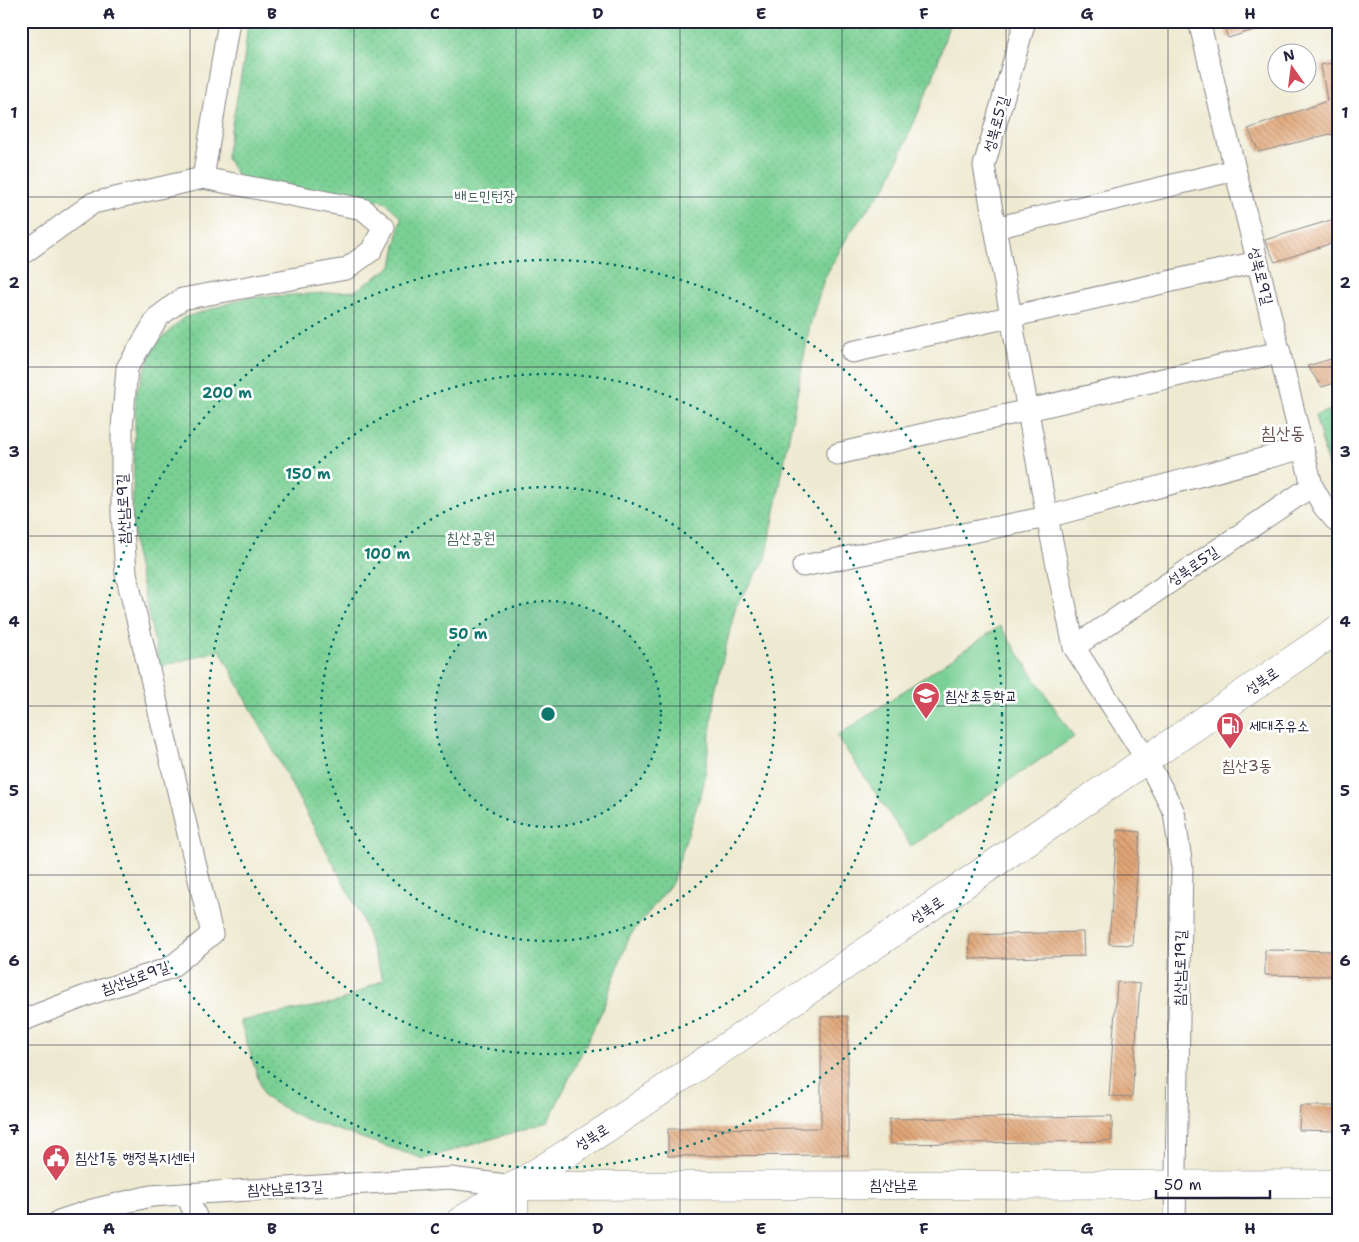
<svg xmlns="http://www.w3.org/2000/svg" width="1359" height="1242" font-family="'Shantell Sans','Poor Story',sans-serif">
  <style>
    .grass { fill: #7ad094; stroke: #4e7968 }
    .park { fill: url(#park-dots); stroke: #4e7968 }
    .building { fill: url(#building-back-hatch) }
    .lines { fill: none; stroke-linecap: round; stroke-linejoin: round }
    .minor-casing { stroke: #888686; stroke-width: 23 }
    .major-casing { stroke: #888686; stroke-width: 29 }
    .minor { stroke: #fff; stroke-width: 21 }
    .major { stroke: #fff; stroke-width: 28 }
    .grid { fill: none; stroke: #22223b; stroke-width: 1; stroke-opacity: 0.55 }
    .ring { fill: none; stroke: #0f766e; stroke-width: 2.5; stroke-dasharray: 2.5 5 }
    .labels { text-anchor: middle; stroke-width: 5; stroke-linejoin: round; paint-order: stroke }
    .street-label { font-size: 15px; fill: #22223b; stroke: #fff }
    .park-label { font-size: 15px; fill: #415f5a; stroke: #fff }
    .poi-label { font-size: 15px; fill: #22223b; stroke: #fff; text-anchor: start }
    .neighbourhood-label { font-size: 16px; fill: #655050; stroke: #fff }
    .quarter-label { font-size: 18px; fill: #655050; stroke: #fff }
    .centre { fill: #0f766e; stroke: #fff; stroke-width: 2.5 }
    .ring-label { font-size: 15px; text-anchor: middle; font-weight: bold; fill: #0f766e; stroke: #fff; stroke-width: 5; stroke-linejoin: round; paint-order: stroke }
    .neatline { fill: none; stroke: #22223b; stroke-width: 2 }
    .grid-label { font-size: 16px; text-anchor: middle; font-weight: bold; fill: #22223b }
  </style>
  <defs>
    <pattern id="park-dots" width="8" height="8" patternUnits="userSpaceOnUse" patternTransform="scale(1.25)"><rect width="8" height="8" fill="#7ad094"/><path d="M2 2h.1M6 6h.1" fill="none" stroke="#69b280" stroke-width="1.8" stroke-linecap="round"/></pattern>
    <pattern id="building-back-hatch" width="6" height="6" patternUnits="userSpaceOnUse" patternTransform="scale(1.25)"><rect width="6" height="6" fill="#e1a676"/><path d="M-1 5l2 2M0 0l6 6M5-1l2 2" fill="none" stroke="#b68762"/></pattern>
  </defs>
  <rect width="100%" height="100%" fill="#fff"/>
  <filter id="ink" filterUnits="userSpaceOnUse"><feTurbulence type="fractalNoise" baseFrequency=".02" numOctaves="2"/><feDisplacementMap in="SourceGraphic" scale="10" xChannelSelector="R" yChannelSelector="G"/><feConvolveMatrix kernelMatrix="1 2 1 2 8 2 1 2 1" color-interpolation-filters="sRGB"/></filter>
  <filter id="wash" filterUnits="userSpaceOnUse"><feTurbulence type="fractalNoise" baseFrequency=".0096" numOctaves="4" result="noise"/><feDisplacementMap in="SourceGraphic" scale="20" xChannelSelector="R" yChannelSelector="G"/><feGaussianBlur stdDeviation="1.12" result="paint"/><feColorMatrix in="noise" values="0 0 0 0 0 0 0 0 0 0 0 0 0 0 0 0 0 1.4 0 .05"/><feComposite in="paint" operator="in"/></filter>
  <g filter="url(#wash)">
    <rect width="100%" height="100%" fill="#eeead1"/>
    <polygon class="grass" points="1000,626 1074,737 911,846 837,736"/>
    <g class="park">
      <polygon points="248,21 950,21 933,78 888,183 849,234 824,279 810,325 766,559 736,605 715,692 704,784 672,883 629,937 602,1011 548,1122 424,1159 302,1118 264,1097 240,1021 338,1002 383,980 361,916 220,650 160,667 135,553 132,524 136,393 154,346 183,318 245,298 355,291 392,266 401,217 384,201 243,184 226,157 244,60"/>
      <polygon points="1338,408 1338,500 1337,500 1315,415"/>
    </g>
    <g id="blocks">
      <g class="building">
        <polygon points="1222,21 1273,21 1273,24 1228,38"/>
        <polygon points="1338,62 1338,137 1330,134 1259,152 1248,129 1327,101 1321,65"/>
        <polygon points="1338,218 1338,241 1275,262 1265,240"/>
        <polygon points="1338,357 1338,382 1322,387 1307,366"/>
        <polygon points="1117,830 1140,832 1132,945 1109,944"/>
        <polygon points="1083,932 1084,956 970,959 969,935"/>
        <polygon points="1265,950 1338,951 1338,976 1265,975"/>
        <polygon points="1117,982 1140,984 1132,1097 1109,1096"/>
        <polygon points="848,1016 848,1155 668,1156 668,1129 821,1128 821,1017"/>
        <polygon points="1300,1106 1338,1106 1338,1131 1299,1130"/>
        <polygon points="1112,1116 1112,1141 890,1144 889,1119"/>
      </g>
    </g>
  </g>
  <g filter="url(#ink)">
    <use href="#blocks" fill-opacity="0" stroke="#888686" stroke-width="1"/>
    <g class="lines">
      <defs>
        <g id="minor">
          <polyline points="1025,21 984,166 1047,517 1074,647 1147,760 1174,812 1182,868 1175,1221"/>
          <polyline points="1199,21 1312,486 1324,507 1338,523"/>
          <polyline points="203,178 229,21"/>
          <polyline points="995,228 1235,170"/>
          <polyline points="21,255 93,203 203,178 363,209 384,227 371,251 346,269 182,299 158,317 127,368 122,428 122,513 126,573 212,934 170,968 96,992 21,1021"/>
          <polyline points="852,352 1257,262"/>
          <polyline points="837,454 1280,352"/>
          <polyline points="803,566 1047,517 1303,448"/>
          <polyline points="1074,647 1312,486"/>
          <polyline points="186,1194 198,1221"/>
          <polyline points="59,1221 92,1210 151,1196 450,1178 514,1186"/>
        </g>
        <g id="major">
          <polyline points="514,1186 1338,1184"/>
          <polyline points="514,1186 514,1221"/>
          <polyline points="460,1221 607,1128 1338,629"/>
        </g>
      </defs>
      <use href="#minor" class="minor-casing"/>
      <use href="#major" class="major-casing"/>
      <use href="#minor" class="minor"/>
      <use href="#major" class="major"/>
    </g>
  </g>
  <path class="grid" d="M190 21V1221M354 21V1221M516 21V1221M680 21V1221M842 21V1221M1006 21V1221M1168 21V1221M21 197H1338M21 367H1338M21 536H1338M21 706H1338M21 875H1338M21 1045H1338"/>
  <circle cx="548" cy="714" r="113" fill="#0f766e" fill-opacity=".12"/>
  <g class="ring">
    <circle cx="548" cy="714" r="113"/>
    <circle cx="548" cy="714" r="227"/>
    <circle cx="548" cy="714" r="340"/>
    <circle cx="548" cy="714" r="454"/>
  </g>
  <defs>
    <symbol id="school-pin" viewBox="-11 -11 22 30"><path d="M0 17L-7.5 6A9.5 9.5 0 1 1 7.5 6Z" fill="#d1495b" stroke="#fff"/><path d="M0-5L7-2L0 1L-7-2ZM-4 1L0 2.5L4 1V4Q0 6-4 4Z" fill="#fff"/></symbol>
    <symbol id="fuel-pin" viewBox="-11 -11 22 30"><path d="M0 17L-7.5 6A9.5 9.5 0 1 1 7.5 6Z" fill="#d1495b" stroke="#fff"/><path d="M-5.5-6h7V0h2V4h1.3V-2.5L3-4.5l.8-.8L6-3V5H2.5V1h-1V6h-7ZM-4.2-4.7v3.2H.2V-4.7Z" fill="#fff"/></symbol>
    <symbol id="civic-pin" viewBox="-11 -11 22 30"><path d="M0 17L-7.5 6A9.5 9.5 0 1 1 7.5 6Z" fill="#d1495b" stroke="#fff"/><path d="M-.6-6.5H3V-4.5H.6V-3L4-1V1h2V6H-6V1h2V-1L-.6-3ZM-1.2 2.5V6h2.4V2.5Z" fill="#fff"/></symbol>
  </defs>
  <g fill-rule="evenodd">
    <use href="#school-pin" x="910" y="680" width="32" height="43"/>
    <use href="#fuel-pin" x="1214" y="710" width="32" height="43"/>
    <use href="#civic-pin" x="40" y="1142" width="32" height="43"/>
  </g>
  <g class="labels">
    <g class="street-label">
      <text transform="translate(996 124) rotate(-74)" y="5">성북로5길</text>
      <text transform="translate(1261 276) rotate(76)" y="5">성북로9길</text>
      <text transform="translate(123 509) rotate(-92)" y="5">침산남로9길</text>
      <text transform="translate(1193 566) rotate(-34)" y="5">성북로5길</text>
      <text transform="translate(1262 681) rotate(-34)" y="5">성북로</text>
      <text transform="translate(927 910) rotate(-34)" y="5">성북로</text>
      <text transform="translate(1180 968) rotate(-89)" y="5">침산남로19길</text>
      <text transform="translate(135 978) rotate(-20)" y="5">침산남로9길</text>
      <text transform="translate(592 1137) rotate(-32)" y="5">성북로</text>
      <text x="894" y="1190">침산남로</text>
      <text transform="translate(285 1188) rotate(-3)" y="5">침산남로13길</text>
    </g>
    <g class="park-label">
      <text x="485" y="201">배드민턴장</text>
      <text x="471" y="543">침산공원</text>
    </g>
    <g class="poi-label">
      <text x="945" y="701">침산초등학교</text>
      <text x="1249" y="731">세대주유소</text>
      <text x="75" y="1163">침산1동 행정복지센터</text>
    </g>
    <g class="neighbourhood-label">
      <text x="1247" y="771">침산3동</text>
    </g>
    <g class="quarter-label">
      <text x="1283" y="439">침산동</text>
    </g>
  </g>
  <circle cx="548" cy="714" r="8" class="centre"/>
  <g class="ring-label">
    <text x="227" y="398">200 m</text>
    <text x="308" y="479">150 m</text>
    <text x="387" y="559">100 m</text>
    <text x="468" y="639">50 m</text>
  </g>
  <rect width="1359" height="1242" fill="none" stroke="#fff" stroke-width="55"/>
  <g transform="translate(1292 68) rotate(346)"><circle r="24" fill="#ffffff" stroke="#a7a7b1"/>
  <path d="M0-4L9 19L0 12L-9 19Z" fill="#d1495b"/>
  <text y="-8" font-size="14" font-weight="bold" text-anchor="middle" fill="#22223b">N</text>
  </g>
  <path d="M1156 1190v8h114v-8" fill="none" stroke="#22223b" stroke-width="2.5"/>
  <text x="1164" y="1190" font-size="15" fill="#22223b" stroke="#ffffff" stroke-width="4" paint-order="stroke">50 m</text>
  <rect x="28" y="28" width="1304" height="1186" class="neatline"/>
  <g class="grid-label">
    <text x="109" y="19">A</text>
    <text x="272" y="19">B</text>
    <text x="435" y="19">C</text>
    <text x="598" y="19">D</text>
    <text x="761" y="19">E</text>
    <text x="924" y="19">F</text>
    <text x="1087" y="19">G</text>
    <text x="1250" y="19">H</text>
    <text x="14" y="118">1</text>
    <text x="1345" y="118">1</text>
    <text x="14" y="288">2</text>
    <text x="1345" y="288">2</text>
    <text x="14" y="457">3</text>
    <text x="1345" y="457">3</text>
    <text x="14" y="627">4</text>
    <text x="1345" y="627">4</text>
    <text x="14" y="796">5</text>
    <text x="1345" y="796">5</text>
    <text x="14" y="966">6</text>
    <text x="1345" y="966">6</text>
    <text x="14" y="1135">7</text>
    <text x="1345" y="1135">7</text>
    <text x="109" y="1234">A</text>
    <text x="272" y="1234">B</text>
    <text x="435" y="1234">C</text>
    <text x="598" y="1234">D</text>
    <text x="761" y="1234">E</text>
    <text x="924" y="1234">F</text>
    <text x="1087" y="1234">G</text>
    <text x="1250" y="1234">H</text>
  </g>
</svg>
